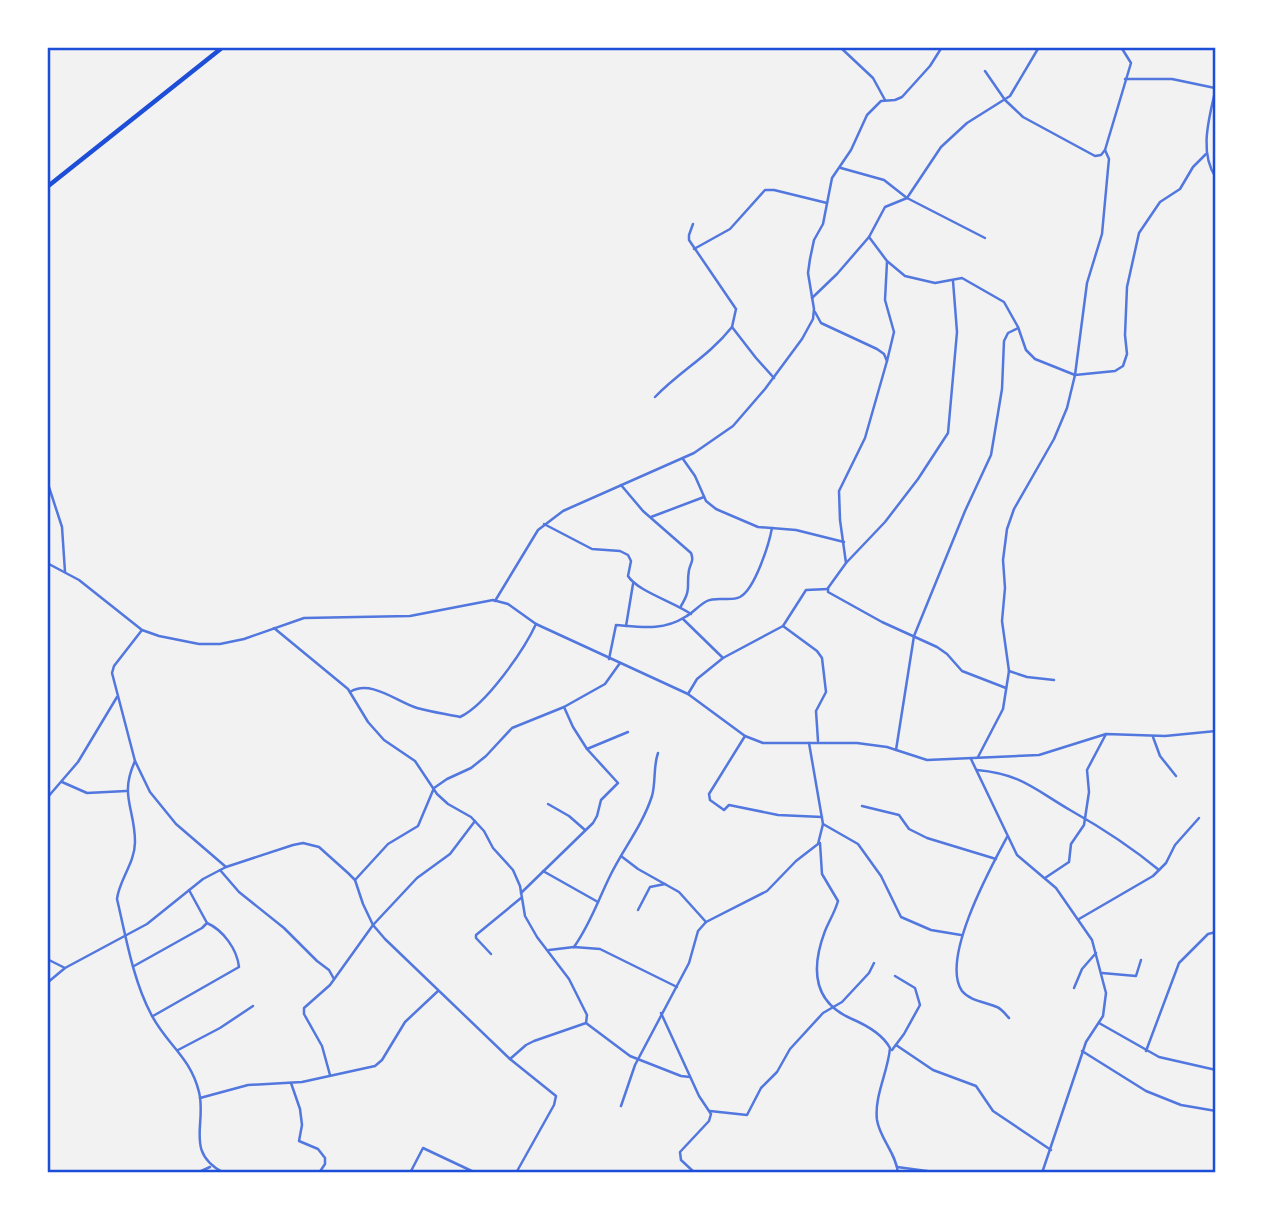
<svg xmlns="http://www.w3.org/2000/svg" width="1263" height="1220" font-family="'Times New Roman',serif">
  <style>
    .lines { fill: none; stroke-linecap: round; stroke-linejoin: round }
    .minor { stroke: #5277de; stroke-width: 2.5 }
    .secondary { stroke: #1d4ed8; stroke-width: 4.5 }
    .neatline { fill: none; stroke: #1d4ed8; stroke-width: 2.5 }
  </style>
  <rect width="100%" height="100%" fill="#f2f2f2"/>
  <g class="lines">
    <g class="minor">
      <polyline points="840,47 873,78 885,100"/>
      <polyline points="1213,47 1216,51"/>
      <polyline points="985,71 1005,100 1023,117 1095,156 1101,155 1105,150"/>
      <polyline points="1125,79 1172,79 1215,88"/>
      <path d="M1216 87C1210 116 1198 151 1216 178"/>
      <polyline points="841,168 884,180 907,198 985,238"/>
      <polyline points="693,224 689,235 689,240 736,309 732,327 756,358 774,378"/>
      <polyline points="869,237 887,261 905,276 935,283 962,278 1004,302 1018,327 1026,350 1035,359 1075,375 1115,371 1123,366 1127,354 1125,335 1127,287 1139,233 1160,202 1180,189 1193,167 1206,154"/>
      <polyline points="694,249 730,229 765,190 774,190 827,203"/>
      <polyline points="812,298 837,274 869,237 885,207 907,198 941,147 967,123 1010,96 1039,47"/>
      <polyline points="815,312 821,323 877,349 884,354 887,361 865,438 839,491 840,520 846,563 828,588 828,592 882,622 937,647 947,654 962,671 1006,688"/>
      <polyline points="887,361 894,332 885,300 887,262"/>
      <path d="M655 397C680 371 709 356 732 327"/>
      <polyline points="683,459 695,476 706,501 716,509 758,527 796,530 844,542"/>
      <polyline points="47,481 62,527 65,572"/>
      <path d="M621 485 643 511 691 553C694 561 691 562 689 570 686 587 692 588 681 606"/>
      <polyline points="651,517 704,497"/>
      <path d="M544 524 592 549 620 551 628 555 631 561 628 576C637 591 674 602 691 614"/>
      <polyline points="47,563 79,580 142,630 159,636 199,644 220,644 244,639 304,618 410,616 493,600 508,604 536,624 688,694 745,736 763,743 857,743 887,747 927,760 1039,755 1106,734 1165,736 1216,731"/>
      <polyline points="846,563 885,522 918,479 948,433 957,332 953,281"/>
      <polyline points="495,601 538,530 563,511 694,453 733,426 765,389 802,339 813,319 814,309 808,273 810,259 814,240 823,224 832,178 851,150 867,115 881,101 895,100 902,97 930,66 942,47"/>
      <polyline points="683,619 723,658"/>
      <polyline points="626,626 633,584"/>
      <polyline points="783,626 817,651 822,658 826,692 816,711 818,741"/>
      <polyline points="274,628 348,689 368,722 384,740 415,761 437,794 448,804 471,817 484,831 493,848 513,870 520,886 525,916 537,937 569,979 587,1015 586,1023 534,1041 526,1045 510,1059"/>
      <polyline points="142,630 114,666 112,673 135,761 150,792 176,824 226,867"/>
      <path d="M609 659 616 625C641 627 663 631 685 617 693 613 699 605 707 601 717 596 730 602 740 597 755 589 769 544 772 528"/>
      <polyline points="1009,671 1027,677 1054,680"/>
      <path d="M350 692C371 679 397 702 417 708 431 712 446 714 460 717 486 705 524 650 536 624"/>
      <polyline points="688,694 697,679 723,658 783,626 806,590 828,589"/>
      <polyline points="745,736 709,794 710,800 724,810 729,805 778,815 822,817"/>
      <polyline points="1153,737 1160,756 1176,776"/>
      <polyline points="587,749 628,732"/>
      <polyline points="896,750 914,636 965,511 991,455 1002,389 1004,341 1008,333 1018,328"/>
      <polyline points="978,757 1003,709 1009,671 1002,621 1005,588 1003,560 1007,529 1014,509 1054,439 1067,408 1075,375 1087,283 1102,234 1108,169 1109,159 1105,150 1131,63 1121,47"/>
      <polyline points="971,759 1017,855 1056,888 1092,940 1106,993 1103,1016 1086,1042 1042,1173"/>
      <path d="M135 761C119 796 135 808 135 842 135 863 119 880 117 899 126 937 133 980 151 1014 166 1044 190 1056 199 1092 207 1124 184 1152 224 1173"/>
      <path d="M977 770C1021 774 1034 789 1070 810 1102 828 1130 846 1159 870"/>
      <polyline points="62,782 87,793 126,791"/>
      <polyline points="47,798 78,762 117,697"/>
      <polyline points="548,804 569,816 585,830"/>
      <polyline points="862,806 899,815 909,829 927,838 996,859"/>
      <polyline points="823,824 858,844 881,876 901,917 931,930 961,935"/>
      <path d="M1007 837C991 867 940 959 962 991 970 1001 986 1002 997 1007 1002 1009 1005 1014 1009 1018"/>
      <path d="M820 843 822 874 838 901C835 912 829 921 825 931 811 968 812 1002 852 1019 866 1025 883 1035 890 1048 888 1072 874 1096 877 1120 880 1139 896 1153 898 1173"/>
      <polyline points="621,856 638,869 679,892 706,922"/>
      <polyline points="220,870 239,892 284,928 317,961 329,970 334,979"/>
      <polyline points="543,871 598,902"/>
      <polyline points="1045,878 1069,862 1071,844 1084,825 1089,792 1087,770 1106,734"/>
      <polyline points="355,880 388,844 418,826 434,788 447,779 471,768 486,756 512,728 564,707"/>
      <polyline points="521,893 593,823 597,816 601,800 618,783 587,749 573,727 564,707 605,684 620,663"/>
      <polyline points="638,910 650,887 665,884"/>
      <polyline points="1079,919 1153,876 1166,863 1175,845 1199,818"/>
      <path d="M574 947C591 923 598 900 611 874 624 848 643 824 652 796 656 782 653 767 658 753"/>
      <polyline points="549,950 574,947 600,949 677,987"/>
      <polyline points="491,954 476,938 476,935 521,898"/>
      <polyline points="47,959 65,968"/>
      <polyline points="134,966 202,928 207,923 189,890"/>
      <polyline points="1102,973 1136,976 1141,960"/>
      <polyline points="47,983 65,968 147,924 203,879 226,867 293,845 303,843 319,847 348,873 355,880 363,904 373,925 385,939 510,1059 556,1096 554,1105 516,1173"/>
      <polyline points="1074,988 1082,969 1096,953"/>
      <polyline points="661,1013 699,1096 711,1114 709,1121 680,1152 681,1160 695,1173"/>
      <path d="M153 1016 239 967C237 949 223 930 207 923"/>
      <polyline points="586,1023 630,1056 681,1076 690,1077"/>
      <polyline points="1099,1023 1159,1057 1216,1070"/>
      <polyline points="896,1045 933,1070 976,1086 993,1111 1051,1150"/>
      <polyline points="178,1050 220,1028 253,1006"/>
      <polyline points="892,1050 904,1034 920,1005 915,988 895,976"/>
      <polyline points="1082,1051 1146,1091 1181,1105 1216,1111"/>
      <polyline points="1146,1051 1179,963 1208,934 1216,932"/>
      <polyline points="330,1075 322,1046 304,1014 304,1008 330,985 373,925 417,878 450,854 475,821"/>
      <polyline points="291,1083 300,1109 302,1125 299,1141 318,1149 325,1158 325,1164 319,1173"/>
      <polyline points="200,1098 248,1085 302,1082 375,1066 382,1060 405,1022 438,991"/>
      <polyline points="621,1106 635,1065 689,963 698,931 706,922 767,891 796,861 818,844 823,824 809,743"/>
      <polyline points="710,1111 747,1115 761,1088 777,1072 790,1049 823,1013 842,1002 869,973 874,963"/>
      <polyline points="897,1167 942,1173"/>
      <polyline points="197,1173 210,1167"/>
      <polyline points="410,1173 423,1148 476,1173"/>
    </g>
    <polyline class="secondary" points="47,187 223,47"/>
  </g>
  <rect width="1263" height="1220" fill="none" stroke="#ffffff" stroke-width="98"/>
  <rect x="49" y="49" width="1165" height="1122" class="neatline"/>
</svg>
